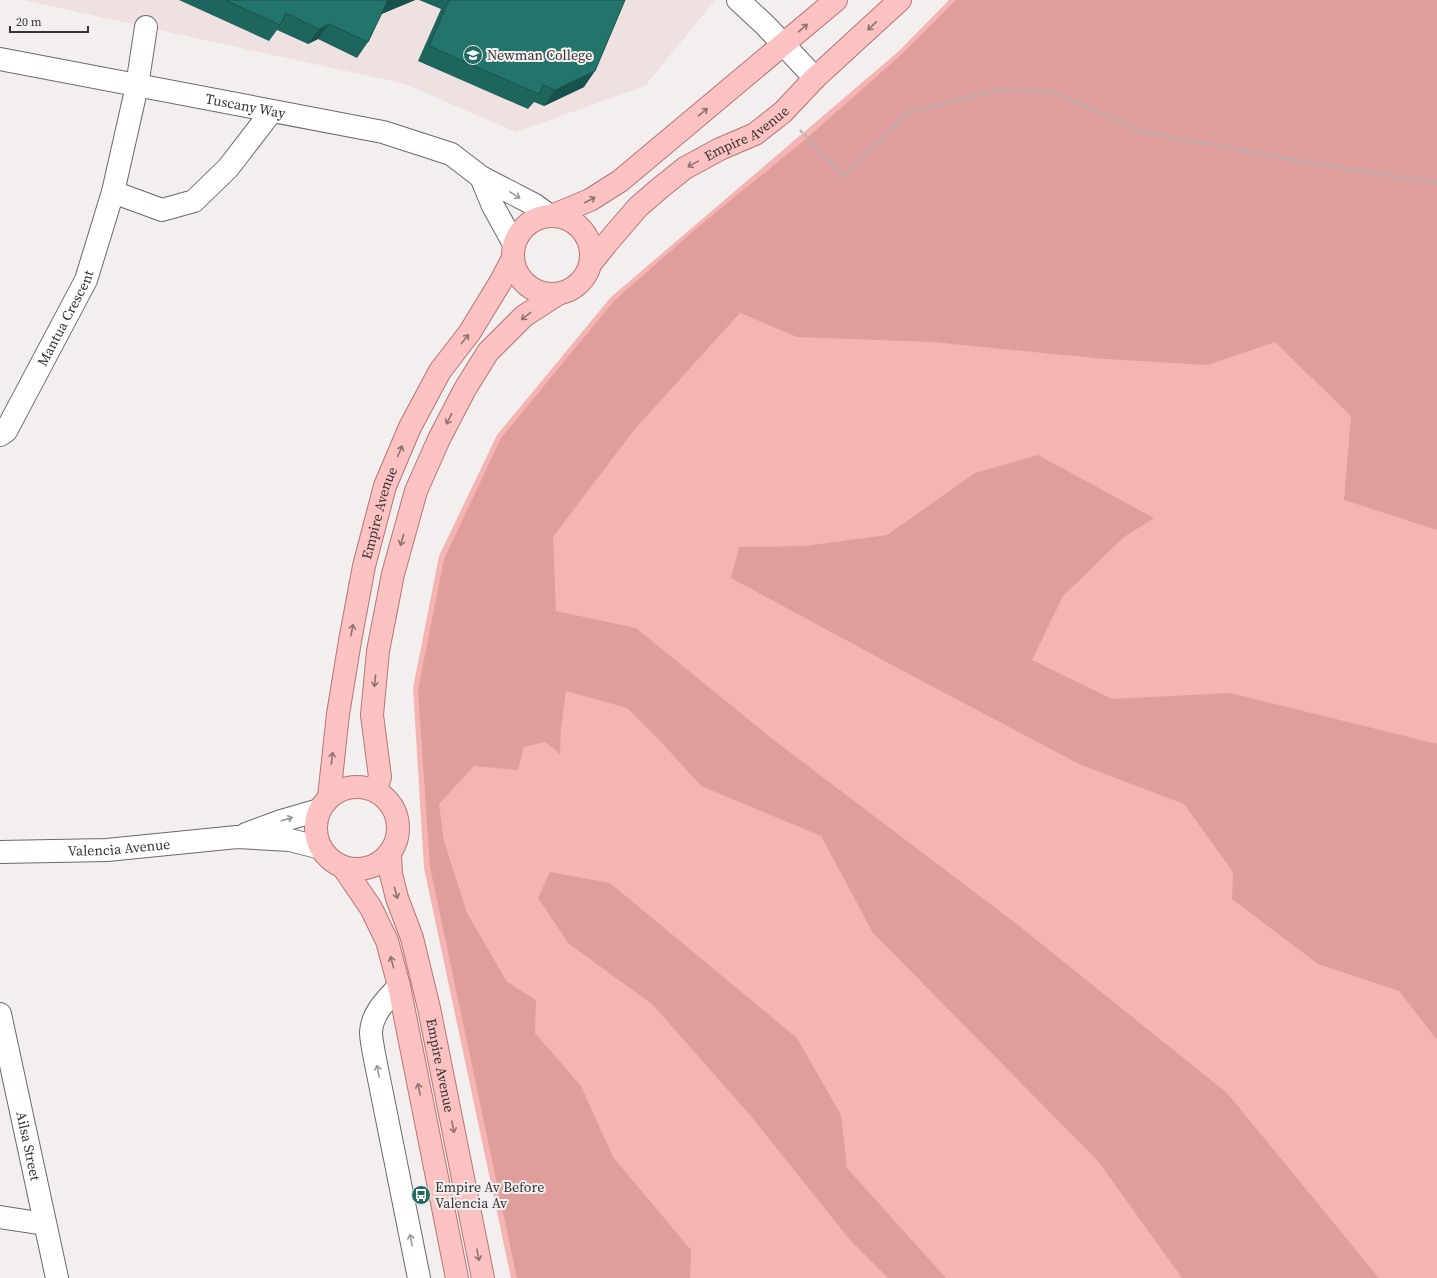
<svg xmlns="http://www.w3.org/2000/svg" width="1437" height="1278" font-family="'Source Serif 4',serif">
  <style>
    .built { fill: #eee1e0 }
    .green { fill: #f4b5b2 }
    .forest { fill: #df9e9b }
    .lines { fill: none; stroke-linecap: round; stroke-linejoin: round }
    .minor-casing { stroke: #6c6868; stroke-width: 24 }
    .major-casing { stroke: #b47674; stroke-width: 24 }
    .path { stroke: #b6b3b3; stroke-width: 2.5; stroke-dasharray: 4 2; stroke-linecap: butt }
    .minor { stroke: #fff; stroke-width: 22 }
    .major { stroke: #fbc2c1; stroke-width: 22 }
    .wall { fill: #1e655d }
    .shaded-wall { fill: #18524c }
    .building { fill: #23756c; stroke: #18524c }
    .oneway { stroke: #8e7473 }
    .oneway2 { stroke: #9a9a9a }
    .labels { text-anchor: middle; stroke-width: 4; stroke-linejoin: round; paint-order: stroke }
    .poi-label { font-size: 14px; fill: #353434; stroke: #f3efef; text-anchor: start }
    .street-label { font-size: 14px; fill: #353434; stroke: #f3efef }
  </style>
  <rect width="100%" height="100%" fill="#f3efef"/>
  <polygon class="built" points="23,0 715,0 645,86 516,132 405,84"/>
  <polygon class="green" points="949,0 1437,0 1437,1278 511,1278 424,868 413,688 439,556 497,435 611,297 899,51"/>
  <g class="forest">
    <polygon points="956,0 1437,0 1437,530 1344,500 1351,416 1275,342 1208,365 1105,359 933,342 797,337 740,313 634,430 553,537 556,611 636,628 775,741 1018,925 1227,1093 1379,1278 1182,1278 1098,1161 873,933 821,836 701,786 664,745 627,708 566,691 561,728 560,754 545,742 524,747 518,770 474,766 439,804 444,841 467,913 507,982 536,1000 535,1033 581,1086 613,1157 691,1250 690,1278 517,1278 430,867 418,690 444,559 501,438 614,301 698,227 807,138 902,54"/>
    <polygon points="1038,455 1154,518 1124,537 1063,596 1032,660 1112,699 1230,693 1437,744 1437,1040 1399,991 1318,964 1232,899 1233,872 1184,804 1081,765 905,672 731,578 739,547 805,546 887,535 975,473"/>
    <polygon points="550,872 610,883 797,1038 841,1115 847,1168 946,1278 888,1278 850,1240 750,1115 652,1004 569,944 538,898"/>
  </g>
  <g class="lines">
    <defs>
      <g id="minor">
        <polyline points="738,0 765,25 815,78"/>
        <path id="s1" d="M0 59 383 132 451 154 481 177 535 205 550 216"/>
        <polyline points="481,177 493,206 514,244"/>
        <polyline points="113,192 162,210 194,201 228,168 272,111"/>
        <path id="s2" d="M0 435 6 431 86 280 113 192 137 86 146 27"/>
        <polyline points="246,834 281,821 319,810"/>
        <path id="s3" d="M0 852 107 850 237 837 290 840 321 848"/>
        <path d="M399 986C387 999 372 1013 371 1032 371 1039 373 1047 374 1054L419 1278"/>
        <path id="s4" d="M0 1014 57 1278"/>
        <polyline points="0,1217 45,1224"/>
      </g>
      <g id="major">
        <polyline points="554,215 590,200 620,181 836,0"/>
        <circle cx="552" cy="255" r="39"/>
        <path id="s5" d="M591 263 607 243 638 207 660 188 685 168 720 149 755 134 783 112 815 78 900 0"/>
        <circle cx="357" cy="828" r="41"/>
        <polyline points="375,790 380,777 372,715 378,651 393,574 416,491 439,439 465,389 488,352 524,316 558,294"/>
        <path id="s6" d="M329 797 338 714 350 641 364 566 385 486 410 427 440 371 470 332 501 281 513 258"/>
        <path id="s7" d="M390 854 391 874 397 898 412 938 429 1008 483 1278"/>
        <polyline points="343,867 371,908 387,941 399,986 457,1278"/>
      </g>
    </defs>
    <use href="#minor" class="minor-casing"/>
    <use href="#major" class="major-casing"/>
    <polyline class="path" points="800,130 844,176 910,112 1001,89 1056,93 1143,132 1311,163 1437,183"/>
    <use href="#minor" class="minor"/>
    <use href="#major" class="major"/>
  </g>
  <g class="wall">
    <polygon points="179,0 415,0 381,14 368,42 357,58 318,39 308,44 277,30 269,41"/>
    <polygon points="419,0 625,0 584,87 544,106 534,102 528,109 418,61 441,9"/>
  </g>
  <g class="shaded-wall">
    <polygon points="388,0 415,0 377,16"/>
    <polygon points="329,24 318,39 308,44 319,29"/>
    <polygon points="595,71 584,87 544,106 555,90"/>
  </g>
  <g class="building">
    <polygon points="225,0 388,0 368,42 329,24 319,29 286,13 280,25"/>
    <polygon points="449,0 625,0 595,71 555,90 543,85 539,94 429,46"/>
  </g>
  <defs><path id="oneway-shaft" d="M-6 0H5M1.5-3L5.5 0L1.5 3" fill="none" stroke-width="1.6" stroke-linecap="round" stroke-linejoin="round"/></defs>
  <g class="oneway">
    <use href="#oneway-shaft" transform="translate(872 26) rotate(137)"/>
    <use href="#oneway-shaft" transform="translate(803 28) rotate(-41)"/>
    <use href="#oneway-shaft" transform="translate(703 112) rotate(-40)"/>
    <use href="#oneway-shaft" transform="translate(693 164) rotate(151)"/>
    <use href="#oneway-shaft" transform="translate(590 200) rotate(-27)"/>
    <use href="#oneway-shaft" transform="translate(526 316) rotate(142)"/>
    <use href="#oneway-shaft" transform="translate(465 339) rotate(-52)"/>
    <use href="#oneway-shaft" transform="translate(449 419) rotate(117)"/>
    <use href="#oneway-shaft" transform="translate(400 451) rotate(-67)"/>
    <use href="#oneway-shaft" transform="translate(402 540) rotate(106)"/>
    <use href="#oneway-shaft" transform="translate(352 630) rotate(-79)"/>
    <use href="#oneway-shaft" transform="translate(375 681) rotate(95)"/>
    <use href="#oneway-shaft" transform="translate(332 758) rotate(-83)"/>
    <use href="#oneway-shaft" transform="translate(396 893) rotate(75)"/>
    <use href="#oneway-shaft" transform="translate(392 962) rotate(-105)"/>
    <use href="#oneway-shaft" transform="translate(419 1089) rotate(-101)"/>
    <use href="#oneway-shaft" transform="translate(453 1127) rotate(79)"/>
    <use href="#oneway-shaft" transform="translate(478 1255) rotate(79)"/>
  </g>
  <g class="oneway2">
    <use href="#oneway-shaft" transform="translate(515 195) rotate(31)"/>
    <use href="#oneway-shaft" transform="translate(287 819) rotate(-16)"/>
    <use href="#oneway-shaft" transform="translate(378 1071) rotate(-101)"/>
    <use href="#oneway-shaft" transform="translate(411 1240) rotate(-101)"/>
  </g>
  <defs>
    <symbol id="school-disc" viewBox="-11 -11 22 22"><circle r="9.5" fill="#226b63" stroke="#f3efef"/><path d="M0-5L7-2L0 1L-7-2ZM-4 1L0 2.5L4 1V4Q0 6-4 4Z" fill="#fff"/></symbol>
    <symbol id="bus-disc" viewBox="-11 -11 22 22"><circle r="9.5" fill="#226b63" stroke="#f3efef"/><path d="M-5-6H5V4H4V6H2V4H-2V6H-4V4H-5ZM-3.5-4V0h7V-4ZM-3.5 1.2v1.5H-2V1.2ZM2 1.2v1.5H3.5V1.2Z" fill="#fff"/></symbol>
  </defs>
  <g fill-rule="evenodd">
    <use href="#school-disc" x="462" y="44" width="22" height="22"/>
    <use href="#bus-disc" x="410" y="1184" width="22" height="22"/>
  </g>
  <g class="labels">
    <g class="poi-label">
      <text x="487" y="60">Newman College</text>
      <text x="435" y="1192">Empire Av Before<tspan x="435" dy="16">Valencia Av</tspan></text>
    </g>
    <g class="street-label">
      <text dy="5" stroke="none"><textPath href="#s1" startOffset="250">Tuscany Way</textPath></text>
      <text dy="5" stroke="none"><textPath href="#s5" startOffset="205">Empire Avenue</textPath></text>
      <text dy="5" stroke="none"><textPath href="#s2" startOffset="135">Mantua Crescent</textPath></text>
      <text dy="5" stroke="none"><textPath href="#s6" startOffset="289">Empire Avenue</textPath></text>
      <text dy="5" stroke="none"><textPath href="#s3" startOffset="119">Valencia Avenue</textPath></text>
      <text dy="5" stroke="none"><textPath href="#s7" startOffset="218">Empire Avenue</textPath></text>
      <text dy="5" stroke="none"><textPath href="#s4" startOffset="135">Ailsa Street</textPath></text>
    </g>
  </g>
  <path d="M10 26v6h78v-6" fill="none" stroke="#353434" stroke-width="2"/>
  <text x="16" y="26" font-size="12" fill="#353434" stroke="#f3efef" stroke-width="3" paint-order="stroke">20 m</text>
</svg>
